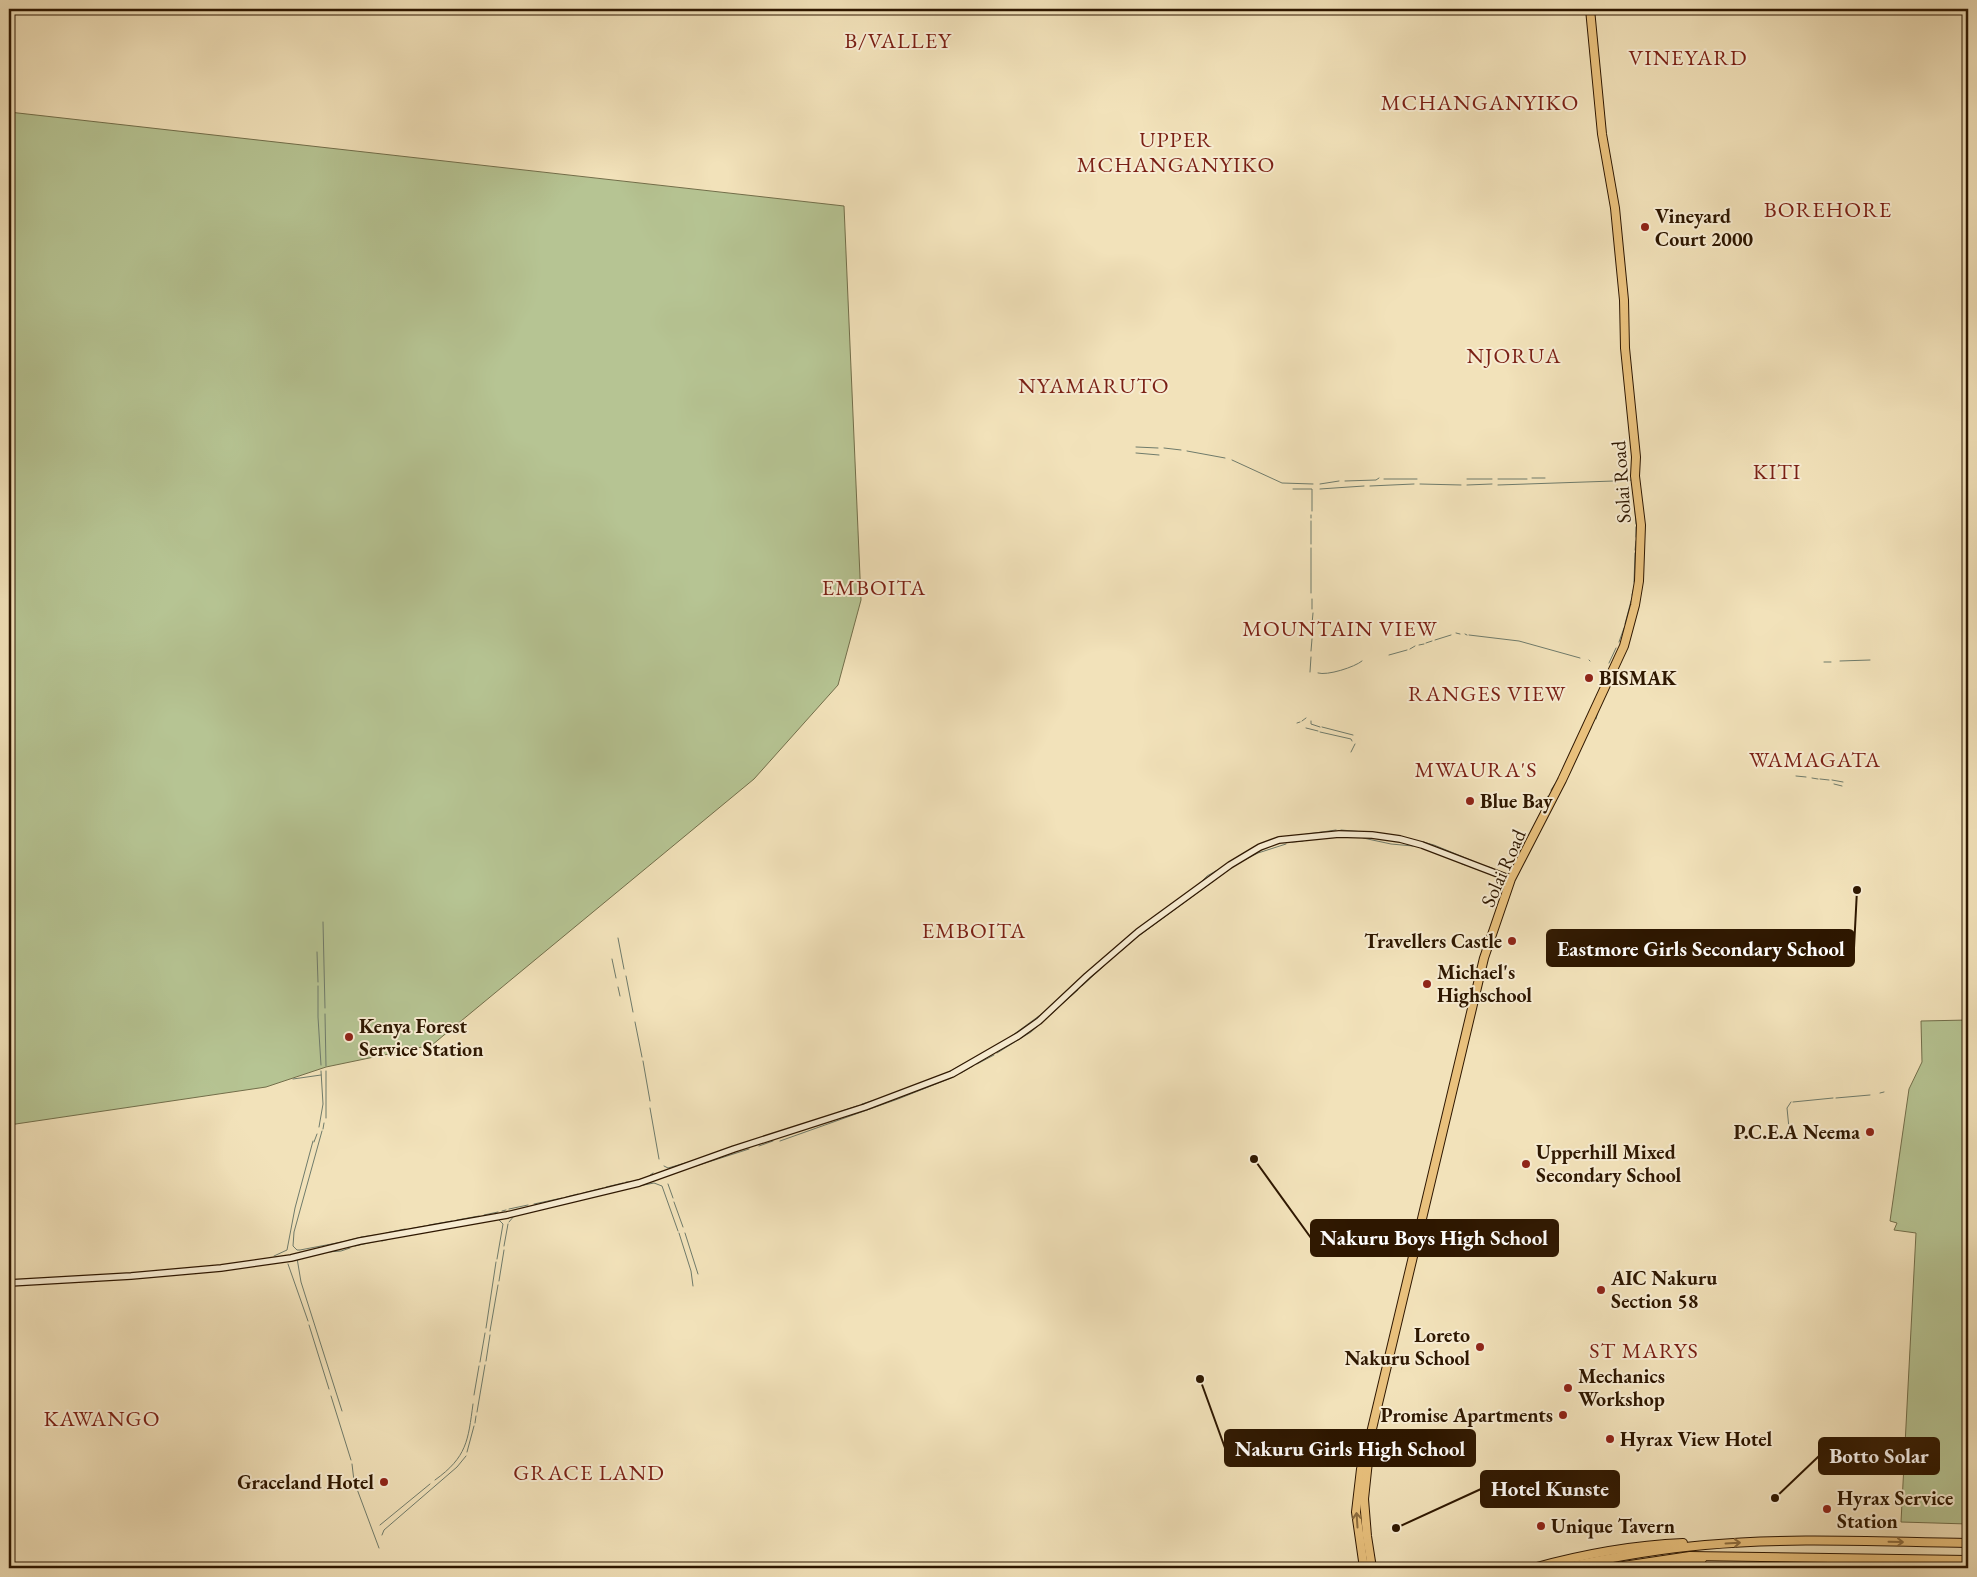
<svg xmlns="http://www.w3.org/2000/svg" width="1977" height="1577" font-family="'EB Garamond',serif">
  <style>
    .green { fill: #b6c493; stroke: #726e4a }
    .lines { fill: none; stroke-linecap: round; stroke-linejoin: round }
    .stream { stroke: #6f7b6b; stroke-width: 1 }
    .secondary-casing { stroke: #2e1700; stroke-width: 8 }
    .highway-casing { stroke: #2e1700; stroke-width: 10 }
    .secondary { stroke: #f7ecd2; stroke-width: 5.5 }
    .highway { stroke: #e9c17d; stroke-width: 8 }
    .oneway { stroke: #8c6c3e }
    .poi-dot { fill: #8f2418; stroke: #f7ecd2; stroke-width: 2 }
    .labels { text-anchor: middle; stroke-width: 4; stroke-linejoin: round; paint-order: stroke }
    .poi-label { font-size: 20px; font-weight: bold; fill: #2e1700; stroke: #f7ecd2; text-anchor: start }
    .street-label { font-size: 20px; fill: #2e1700; stroke: #f7ecd2 }
    .quarter-label { font-size: 22px; letter-spacing: 1px; fill: #7a1f14; stroke: #f7ecd2 }
    .leader { fill: none; stroke: #2e1700; stroke-width: 2 }
    .callout-dot { fill: #2e1700; stroke: #f7ecd2; stroke-width: 2 }
    .callout { fill: #2e1700; stroke: #2e1700; stroke-width: 2 }
    .callout-label { font-size: 21px; text-anchor: middle; font-weight: bold; fill: #fff }
  </style>
  <rect width="100%" height="100%" fill="#f2e2ba"/>
  <filter id="stains"><feTurbulence type="fractalNoise" baseFrequency=".004" numOctaves="4"/><feColorMatrix values="0 0 0 0 .2 0 0 0 0 .09 0 0 0 0 .02 0 0 0 .5 -.17"/></filter>
  <radialGradient id="worn" r=".72"><stop offset=".6" stop-color="#630" stop-opacity="0"/><stop offset="1" stop-color="#630" stop-opacity=".3"/></radialGradient>
  <g class="green">
    <polygon points="9,112 844,206 861,600 838,685 754,779 432,1045 326,1067 266,1087 9,1125"/>
    <polygon points="1968,1020 1968,1524 1901,1522 1916,1233 1894,1230 1897,1223 1890,1221 1909,1089 1922,1062 1921,1021"/>
  </g>
  <g class="lines">
    <g class="stream">
      <polyline points="1136,447 1158,448"/>
      <polyline points="1164,448 1181,450"/>
      <polyline points="1187,451 1225,458"/>
      <polyline points="1136,453 1159,455"/>
      <polyline points="1232,460 1282,483 1313,484"/>
      <polyline points="1532,478 1545,478"/>
      <polyline points="1384,479 1417,479"/>
      <polyline points="1467,479 1492,479"/>
      <polyline points="1498,479 1527,479"/>
      <polyline points="1345,481 1376,480 1379,478"/>
      <polyline points="1620,481 1631,480 1632,483"/>
      <polyline points="1320,484 1339,481"/>
      <polyline points="1420,484 1461,485"/>
      <polyline points="1467,485 1492,484"/>
      <polyline points="1498,485 1614,481"/>
      <polyline points="1370,486 1414,484"/>
      <polyline points="1293,489 1312,489 1312,511"/>
      <polyline points="1320,489 1364,486"/>
      <polyline points="1635,511 1636,524"/>
      <polyline points="1311,518 1311,515"/>
      <polyline points="1311,521 1311,544"/>
      <polyline points="1636,537 1636,527"/>
      <polyline points="1311,548 1311,593"/>
      <polyline points="1635,550 1636,541"/>
      <polyline points="1634,582 1635,553"/>
      <polyline points="1632,595 1634,587"/>
      <polyline points="1312,599 1312,609"/>
      <polyline points="1312,624 1313,613"/>
      <polyline points="1625,624 1631,601"/>
      <polyline points="1312,629 1312,636"/>
      <polyline points="1456,633 1460,634"/>
      <polyline points="1465,634 1467,635"/>
      <polyline points="1469,635 1519,641 1580,658"/>
      <polyline points="1435,640 1451,635"/>
      <polyline points="1619,642 1624,628"/>
      <polyline points="1426,643 1432,641"/>
      <polyline points="1419,645 1424,644"/>
      <polyline points="1410,649 1415,646"/>
      <polyline points="1311,651 1312,639"/>
      <polyline points="1389,655 1407,650"/>
      <polyline points="1589,660 1590,661"/>
      <polyline points="1840,661 1870,660"/>
      <polyline points="1824,662 1831,662"/>
      <polyline points="1609,663 1616,648"/>
      <polyline points="1310,672 1311,657"/>
      <path d="M1318 673C1327 676 1355 667 1362 661"/>
      <polyline points="1602,683 1606,673"/>
      <polyline points="1596,719 1598,711"/>
      <polyline points="1302,721 1306,718"/>
      <polyline points="1311,721 1311,724 1320,727"/>
      <polyline points="1297,723 1300,722"/>
      <polyline points="1322,727 1353,735"/>
      <polyline points="1306,728 1318,731"/>
      <polyline points="1320,732 1351,739 1352,741"/>
      <polyline points="1583,743 1591,728"/>
      <polyline points="1351,752 1355,744"/>
      <polyline points="1796,776 1806,777"/>
      <polyline points="1812,778 1818,779"/>
      <polyline points="1820,779 1829,780"/>
      <polyline points="1832,780 1843,782"/>
      <polyline points="1834,784 1842,786"/>
      <polyline points="1551,790 1555,784"/>
      <polyline points="1546,801 1548,796"/>
      <polyline points="1538,818 1543,808"/>
      <polyline points="1341,830 1387,834"/>
      <polyline points="1294,836 1336,830"/>
      <polyline points="1324,838 1345,837"/>
      <polyline points="1363,838 1391,844 1413,846"/>
      <polyline points="1292,842 1303,841"/>
      <polyline points="1423,842 1434,845 1473,861"/>
      <polyline points="1454,860 1461,863"/>
      <polyline points="1238,863 1258,853 1286,844"/>
      <polyline points="1462,864 1465,865"/>
      <polyline points="1468,866 1479,870"/>
      <polyline points="1485,866 1492,868"/>
      <polyline points="1500,878 1506,883"/>
      <polyline points="1198,885 1207,876 1221,868"/>
      <polyline points="323,922 325,1008"/>
      <polyline points="1140,935 1234,866"/>
      <polyline points="618,938 624,969"/>
      <polyline points="1121,951 1137,937"/>
      <polyline points="317,952 318,982"/>
      <polyline points="612,959 616,978"/>
      <polyline points="1109,961 1118,953"/>
      <polyline points="1089,971 1131,934"/>
      <polyline points="626,976 633,1012"/>
      <polyline points="318,986 318,1017 321,1065"/>
      <polyline points="1082,986 1106,964"/>
      <polyline points="618,987 620,996"/>
      <polyline points="1063,1003 1078,990"/>
      <polyline points="325,1014 326,1066"/>
      <polyline points="635,1022 642,1057"/>
      <polyline points="1006,1040 1043,1013 1069,989"/>
      <polyline points="997,1053 1031,1032 1060,1006"/>
      <polyline points="643,1061 650,1101"/>
      <polyline points="977,1064 994,1055"/>
      <polyline points="949,1072 963,1064"/>
      <polyline points="961,1073 973,1066"/>
      <polyline points="293,1079 321,1075"/>
      <polyline points="1880,1093 1884,1092"/>
      <polyline points="1836,1098 1870,1095"/>
      <polyline points="1793,1102 1833,1098"/>
      <polyline points="862,1104 875,1100"/>
      <polyline points="650,1108 659,1159"/>
      <polyline points="839,1112 857,1106"/>
      <polyline points="326,1118 326,1071"/>
      <polyline points="319,1127 323,1104 321,1071"/>
      <polyline points="1789,1128 1787,1108 1791,1102"/>
      <polyline points="323,1129 324,1123"/>
      <polyline points="322,1131 294,1232 293,1246 297,1250 300,1250 342,1242"/>
      <polyline points="780,1141 898,1099 951,1078"/>
      <polyline points="314,1142 317,1134"/>
      <polyline points="759,1146 773,1141"/>
      <polyline points="664,1166 668,1168 692,1161"/>
      <polyline points="696,1166 749,1149"/>
      <polyline points="649,1176 653,1173"/>
      <polyline points="634,1181 645,1178"/>
      <polyline points="626,1182 629,1182"/>
      <polyline points="668,1184 673,1198"/>
      <polyline points="639,1186 654,1183 662,1186 678,1231"/>
      <polyline points="606,1187 623,1183"/>
      <polyline points="583,1193 603,1188"/>
      <polyline points="566,1197 578,1194"/>
      <polyline points="674,1202 683,1227"/>
      <polyline points="534,1204 562,1198"/>
      <polyline points="552,1207 568,1203"/>
      <polyline points="509,1209 528,1205"/>
      <polyline points="502,1211 506,1210"/>
      <polyline points="484,1215 498,1212"/>
      <polyline points="457,1220 479,1216"/>
      <polyline points="509,1222 514,1216"/>
      <polyline points="429,1225 452,1221"/>
      <polyline points="409,1229 425,1226"/>
      <polyline points="386,1233 405,1229"/>
      <polyline points="679,1233 691,1271 693,1286"/>
      <polyline points="685,1233 698,1274"/>
      <polyline points="381,1234 383,1234"/>
      <polyline points="361,1237 376,1235"/>
      <polyline points="397,1237 413,1234"/>
      <polyline points="346,1241 358,1238"/>
      <polyline points="382,1241 393,1238"/>
      <polyline points="355,1246 377,1241"/>
      <polyline points="504,1246 508,1224"/>
      <polyline points="328,1252 341,1251 350,1248"/>
      <polyline points="274,1256 287,1250 295,1208 313,1141"/>
      <polyline points="297,1258 301,1282 342,1411"/>
      <polyline points="497,1259 503,1224 498,1219"/>
      <polyline points="288,1264 308,1321"/>
      <polyline points="499,1281 504,1250"/>
      <polyline points="309,1325 329,1389"/>
      <polyline points="486,1328 496,1262"/>
      <polyline points="490,1331 498,1285"/>
      <polyline points="486,1361 490,1335"/>
      <polyline points="480,1362 485,1333"/>
      <polyline points="474,1395 479,1366"/>
      <polyline points="331,1396 351,1460"/>
      <polyline points="477,1412 485,1365"/>
      <polyline points="475,1423 476,1416"/>
      <polyline points="467,1452 474,1426"/>
      <polyline points="352,1464 354,1481 379,1548"/>
      <path d="M435 1480C467 1457 468 1441 473 1404"/>
      <polyline points="380,1525 430,1484"/>
      <polyline points="382,1535 384,1530 457,1467 466,1456"/>
    </g>
    <defs>
      <polyline id="secondary" points="9,1283 131,1276 221,1268 291,1258 360,1241 507,1215 639,1183 734,1149 865,1107 952,1074 1018,1036 1039,1021 1087,976 1138,932 1230,865 1260,847 1279,840 1339,834 1372,835 1400,839 1422,845 1511,879"/>
      <g id="highway">
        <polyline points="1361,1469 1356,1512 1364,1568"/>
        <polyline points="1661,1565 1702,1559"/>
        <polyline points="1372,1568 1367,1536 1364,1499 1371,1433 1484,958 1511,879 1562,780 1624,646 1635,605 1639,581 1641,525 1635,476 1636,457 1625,348 1624,300 1615,208 1602,134 1590,9"/>
        <path d="M1533 1568C1580 1555 1635 1545 1683 1543"/>
        <path d="M1562 1568C1609 1558 1657 1549 1705 1545 1792 1537 1881 1542 1968 1543"/>
        <polyline points="1610,1568 1690,1556 1968,1560"/>
      </g>
    </defs>
    <use href="#secondary" class="secondary-casing"/>
    <use href="#highway" class="highway-casing"/>
    <use href="#secondary" class="secondary"/>
    <use href="#highway" class="highway"/>
  </g>
  <defs><path id="oneway-shaft" d="M-6 0H5M1.5-3L5.5 0L1.5 3" fill="none" stroke-width="1.6" stroke-linecap="round" stroke-linejoin="round" transform="scale(1.25)"/></defs>
  <g class="oneway">
    <use href="#oneway-shaft" transform="translate(1357 1520) rotate(-94)"/>
    <use href="#oneway-shaft" transform="translate(1896 1542) rotate(1)"/>
    <use href="#oneway-shaft" transform="translate(1733 1543) rotate(-3)"/>
  </g>
  <g class="poi-dot">
    <circle cx="1645" cy="227" r="5"/>
    <circle cx="1589" cy="678" r="5"/>
    <circle cx="1470" cy="801" r="5"/>
    <circle cx="1512" cy="941" r="5"/>
    <circle cx="1427" cy="984" r="5"/>
    <circle cx="349" cy="1037" r="5"/>
    <circle cx="1870" cy="1132" r="5"/>
    <circle cx="1526" cy="1164" r="5"/>
    <circle cx="1601" cy="1290" r="5"/>
    <circle cx="1480" cy="1347" r="5"/>
    <circle cx="1568" cy="1388" r="5"/>
    <circle cx="1563" cy="1415" r="5"/>
    <circle cx="1610" cy="1439" r="5"/>
    <circle cx="384" cy="1482" r="5"/>
    <circle cx="1827" cy="1509" r="5"/>
    <circle cx="1541" cy="1526" r="5"/>
  </g>
  <g class="labels">
    <g class="poi-label">
      <text x="1655" y="223">Vineyard<tspan x="1655" dy="23">Court 2000</tspan></text>
      <text x="1599" y="685">BISMAK</text>
      <text x="1480" y="808">Blue Bay</text>
      <text x="1502" y="948" text-anchor="end">Travellers Castle</text>
      <text x="1437" y="979">Michael's<tspan x="1437" dy="23">Highschool</tspan></text>
      <text x="359" y="1033">Kenya Forest<tspan x="359" dy="23">Service Station</tspan></text>
      <text x="1860" y="1139" text-anchor="end">P.C.E.A Neema</text>
      <text x="1536" y="1159">Upperhill Mixed<tspan x="1536" dy="23">Secondary School</tspan></text>
      <text x="1611" y="1285">AIC Nakuru<tspan x="1611" dy="23">Section 58</tspan></text>
      <text x="1470" y="1342" text-anchor="end">Loreto<tspan x="1470" dy="23">Nakuru School</tspan></text>
      <text x="1578" y="1383">Mechanics<tspan x="1578" dy="23">Workshop</tspan></text>
      <text x="1553" y="1422" text-anchor="end">Promise Apartments</text>
      <text x="1620" y="1446">Hyrax View Hotel</text>
      <text x="374" y="1489" text-anchor="end">Graceland Hotel</text>
      <text x="1837" y="1505">Hyrax Service<tspan x="1837" dy="23">Station</tspan></text>
      <text x="1551" y="1533">Unique Tavern</text>
    </g>
    <g class="street-label">
      <text transform="translate(1621 482) rotate(-94)" y="7">Solai Road</text>
      <text transform="translate(1503 868) rotate(-66)" y="7">Solai Road</text>
    </g>
    <g class="quarter-label">
      <text x="898" y="48">B/VALLEY</text>
      <text x="1688" y="65">VINEYARD</text>
      <text x="1480" y="110">MCHANGANYIKO</text>
      <text x="1176" y="147">UPPER<tspan x="1176" dy="25">MCHANGANYIKO</tspan></text>
      <text x="1828" y="217">BOREHORE</text>
      <text x="1514" y="363">NJORUA</text>
      <text x="1094" y="393">NYAMARUTO</text>
      <text x="1777" y="479">KITI</text>
      <text x="874" y="595">EMBOITA</text>
      <text x="1340" y="636">MOUNTAIN VIEW</text>
      <text x="1487" y="701">RANGES VIEW</text>
      <text x="1815" y="767">WAMAGATA</text>
      <text x="1476" y="777">MWAURA'S</text>
      <text x="974" y="938">EMBOITA</text>
      <text x="1644" y="1358">ST MARYS</text>
      <text x="102" y="1426">KAWANGO</text>
      <text x="589" y="1480">GRACE LAND</text>
    </g>
  </g>
  <path class="leader" d="M1857 890L1854 948M1254 1159L1311 1238M1200 1379L1225 1448M1775 1498L1819 1456M1396 1528L1481 1489"/>
  <g class="callout-dot">
    <circle cx="1857" cy="890" r="5"/>
    <circle cx="1254" cy="1159" r="5"/>
    <circle cx="1200" cy="1379" r="5"/>
    <circle cx="1775" cy="1498" r="5"/>
    <circle cx="1396" cy="1528" r="5"/>
  </g>
  <g class="callout">
    <rect x="1547" y="930" width="307" height="36" rx="5"/>
    <rect x="1311" y="1220" width="247" height="36" rx="5"/>
    <rect x="1225" y="1430" width="250" height="36" rx="5"/>
    <rect x="1819" y="1438" width="120" height="36" rx="5"/>
    <rect x="1481" y="1471" width="138" height="36" rx="5"/>
  </g>
  <g class="callout-label">
    <text x="1701" y="956">Eastmore Girls Secondary School</text>
    <text x="1434" y="1245">Nakuru Boys High School</text>
    <text x="1350" y="1456">Nakuru Girls High School</text>
    <text x="1879" y="1463">Botto Solar</text>
    <text x="1550" y="1496">Hotel Kunste</text>
  </g>
  <rect width="1977" height="1577" fill="none" stroke="#f2e2ba" stroke-width="30"/>
  <rect x="10" y="10" width="1957" height="1557" fill="none" stroke="#2e1700" stroke-width="2.5"/>
  <rect x="15" y="15" width="1947" height="1547" fill="none" stroke="#2e1700"/>
  <rect width="100%" height="100%" filter="url(#stains)"/>
  <rect width="100%" height="100%" fill="url(#worn)"/>
</svg>
